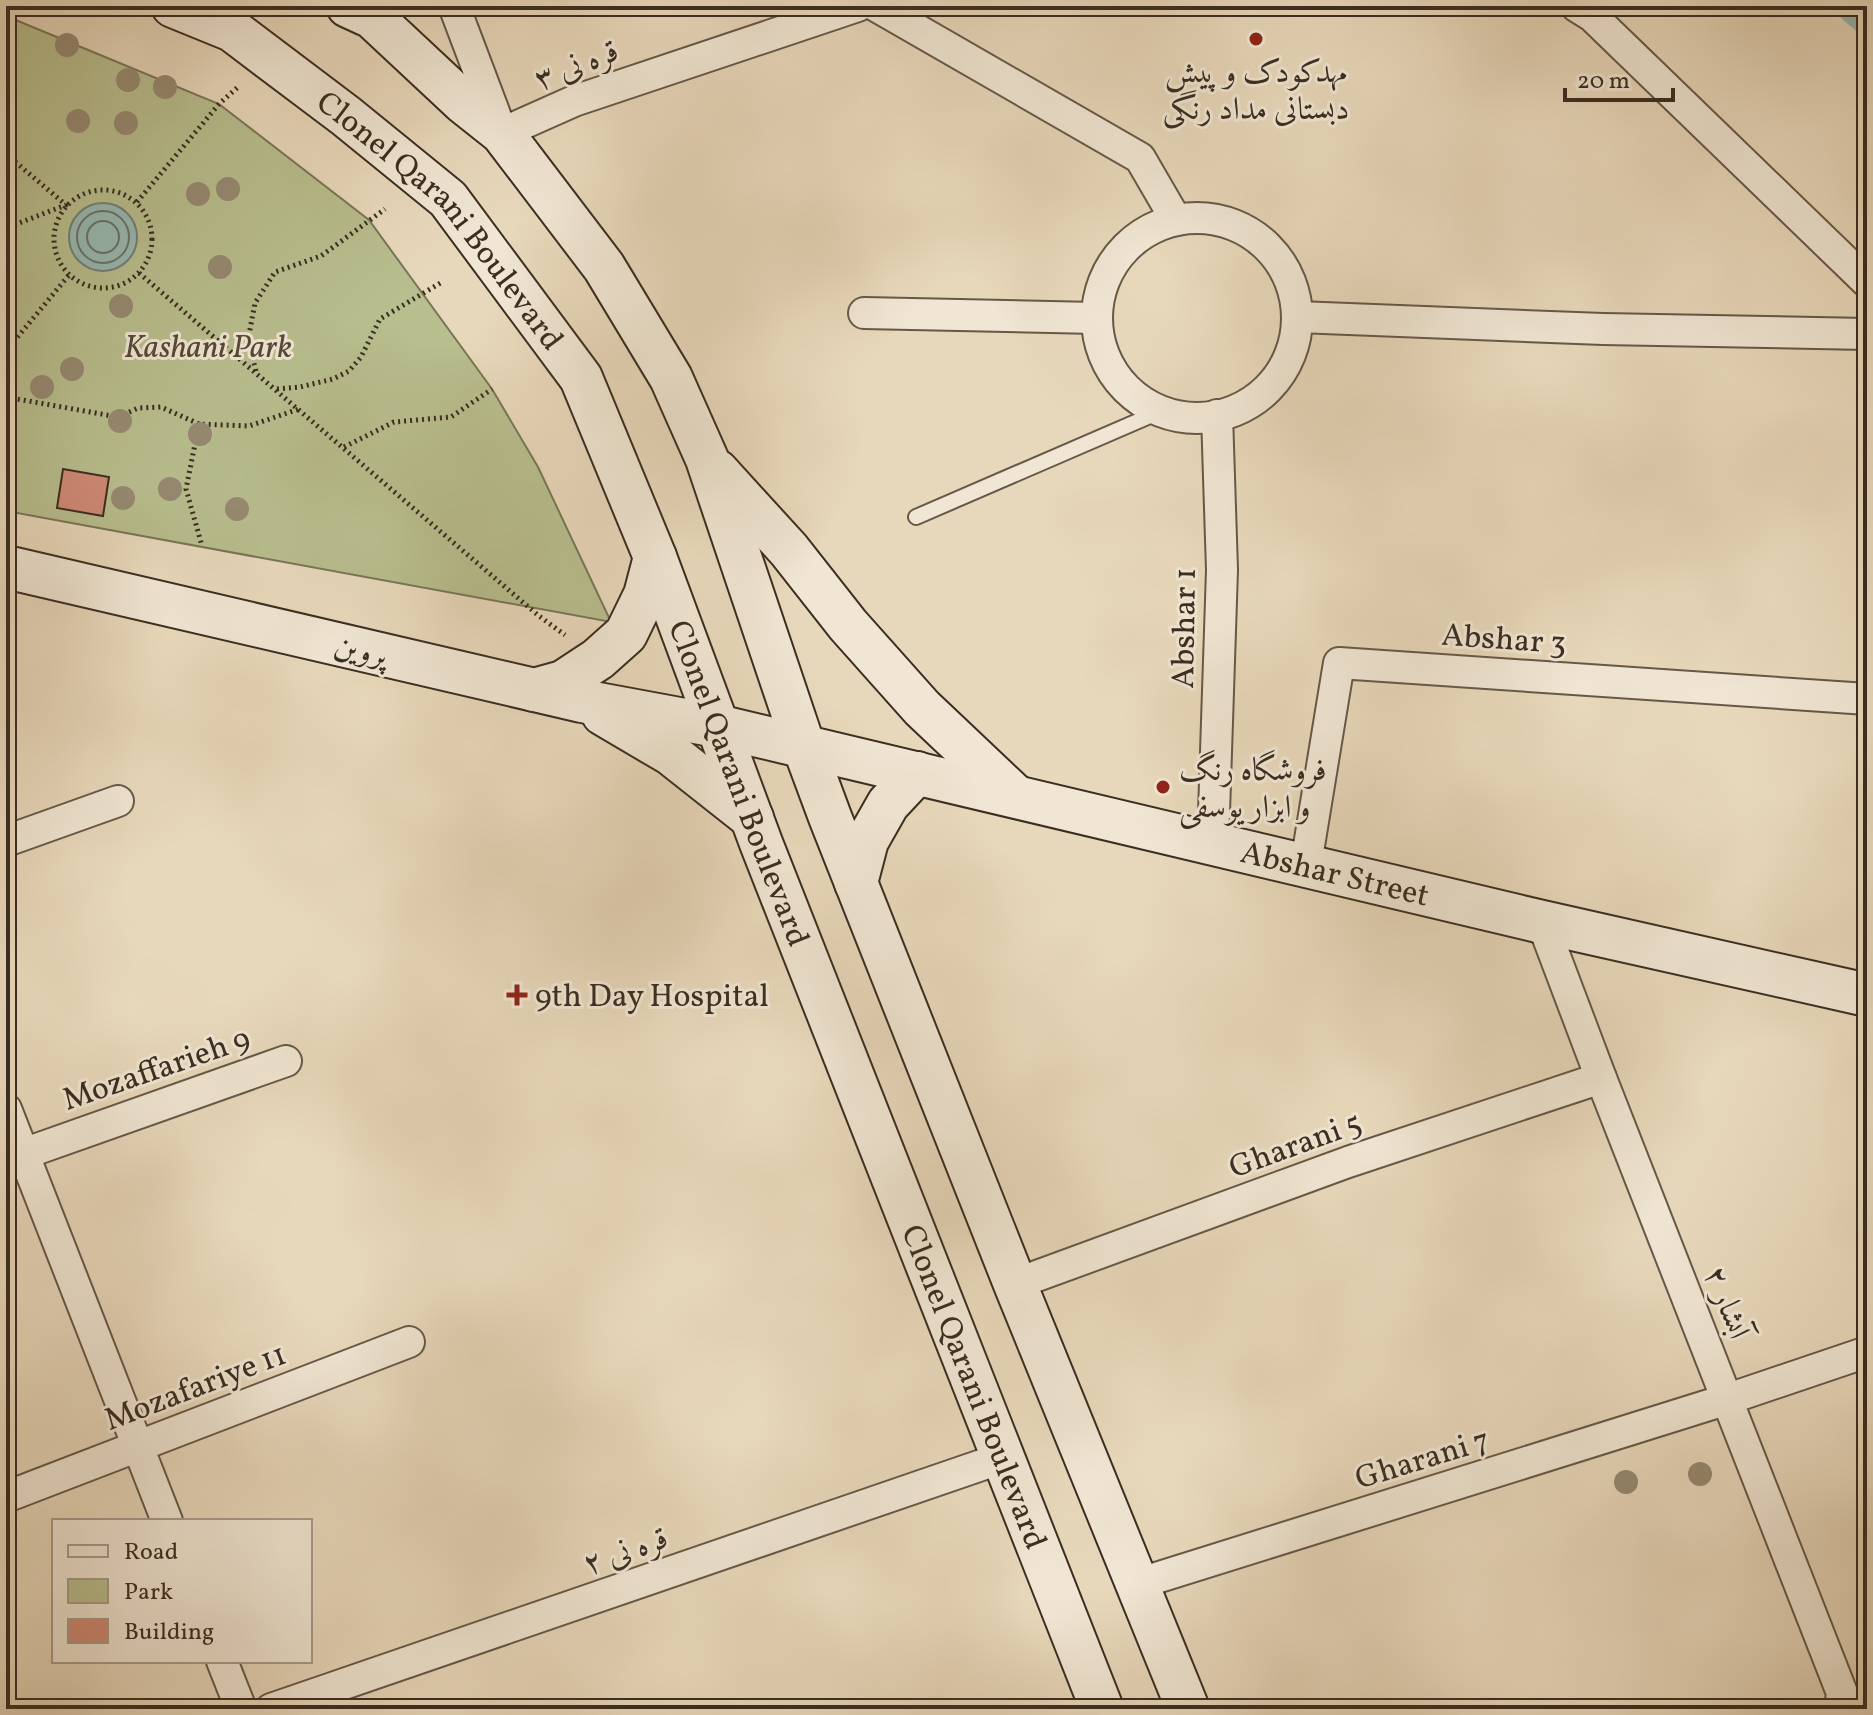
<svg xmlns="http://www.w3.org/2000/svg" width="1873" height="1715" font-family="Vollkorn,Amiri,serif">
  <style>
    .green { fill: #b8be8e; stroke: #797658; stroke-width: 2 }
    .water { fill: #97b9b2; stroke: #728178; stroke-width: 2 }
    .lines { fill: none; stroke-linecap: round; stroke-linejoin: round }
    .shore { stroke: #68736a; stroke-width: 2 }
    .canal { stroke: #97b9b2; stroke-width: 38 }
    .building { fill: #d08a76; stroke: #3a2d21; stroke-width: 2 }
    .lane-casing { stroke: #665848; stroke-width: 18 }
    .street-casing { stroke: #665848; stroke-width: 34 }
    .secondary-casing { stroke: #3a2d21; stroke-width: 46 }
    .path { stroke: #3a2d21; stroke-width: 5; stroke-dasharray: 2 4; stroke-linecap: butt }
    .lane { stroke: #f0e6d3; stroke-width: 14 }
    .street { stroke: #f0e6d3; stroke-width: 30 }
    .secondary { stroke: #f0e6d3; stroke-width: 42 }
    .tree { fill: #968a72 }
    .poi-dot { fill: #8f2418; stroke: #f0e6d3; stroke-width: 3 }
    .labels { text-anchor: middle; stroke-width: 6; stroke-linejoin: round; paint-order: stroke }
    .street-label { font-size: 32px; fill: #3a2d21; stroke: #f0e6d3 }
    .poi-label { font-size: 32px; fill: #3a2d21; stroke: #f0e6d3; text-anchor: start }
    .park-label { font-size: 32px; font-style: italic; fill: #534a37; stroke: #f0e6d3 }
  </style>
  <rect width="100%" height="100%" fill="#e8d8bb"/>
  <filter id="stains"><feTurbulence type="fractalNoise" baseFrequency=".0025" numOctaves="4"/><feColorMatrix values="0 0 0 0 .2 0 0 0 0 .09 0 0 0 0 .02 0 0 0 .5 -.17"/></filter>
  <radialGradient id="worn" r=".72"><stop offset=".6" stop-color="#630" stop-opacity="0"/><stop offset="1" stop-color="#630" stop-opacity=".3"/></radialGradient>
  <polygon class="green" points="6,16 219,104 369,220 492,389 538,467 611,622 6,511"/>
  <circle class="water" cx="103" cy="237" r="34"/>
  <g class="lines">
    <g class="shore">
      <circle cx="103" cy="237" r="26"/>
      <circle cx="103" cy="237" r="16"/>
    </g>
    <polyline class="canal" points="1856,6 1867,15"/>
  </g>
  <polygon class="building" points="63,469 109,477 103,516 57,508"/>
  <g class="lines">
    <defs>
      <polyline id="lane" points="916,517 1159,412"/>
      <g id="street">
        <polyline points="454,6 502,133 574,101 858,6"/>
        <polyline points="876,6 1140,158 1176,220"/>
        <polyline points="1576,6 1592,16 1867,282"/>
        <circle cx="1197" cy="318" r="100"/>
        <polyline points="864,313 1096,318"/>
        <polyline points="1298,317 1603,329 1867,334"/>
        <polyline points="6,841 118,801"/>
        <polyline points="1213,843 1222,570 1217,415"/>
        <polyline points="1306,864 1339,663 1867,699"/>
        <polyline points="1542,922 1601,1078 1842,1693 1840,1709"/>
        <polyline points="6,1109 167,1521"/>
        <polyline points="6,1160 286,1061"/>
        <polyline points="1015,1284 1348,1162 1601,1078"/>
        <polyline points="6,1497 409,1342"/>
        <polyline points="1137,1584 1728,1399 1867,1352"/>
        <polyline points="222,1661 241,1709"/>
        <polyline points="271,1709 1002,1458"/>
      </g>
      <g id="secondary">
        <path id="s1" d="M173 6 232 30 346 116 448 199 581 378 655 557 761 843 1102 1709"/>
        <polyline points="348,6 372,17 463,102 502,133 604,267 671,378 707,459 804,747 830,817 1015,1284 1188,1709"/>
        <polyline points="717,471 789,550 848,625 922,708 1015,796"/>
        <path id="s2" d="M6 567 582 701 717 726 1542 922 1867 995"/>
        <polyline points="534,690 563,682 598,659 626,634 645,595 655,557"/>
        <polyline points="603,714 671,754 752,818"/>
        <polyline points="856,883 867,841 888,804 917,773"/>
      </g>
    </defs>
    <use href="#lane" class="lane-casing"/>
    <use href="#street" class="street-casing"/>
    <use href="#secondary" class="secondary-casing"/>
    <g class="path">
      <polyline points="6,154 66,205 6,228"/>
      <circle cx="103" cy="239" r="49"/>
      <polyline points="137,202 219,104 238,87"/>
      <polyline points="139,273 539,616 565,635"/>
      <polyline points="6,351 69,275"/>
      <polyline points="256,371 248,340 255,303 275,272 321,256 385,209"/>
      <polyline points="277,389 300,387 333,379 349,371 361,357 380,319 442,282"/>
      <polyline points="6,397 118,417 138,408 161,407 199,424 249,426 299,409"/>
      <polyline points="199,424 186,489 202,546"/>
      <polyline points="344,447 394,422 451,417 492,389"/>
    </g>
    <use href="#lane" class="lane"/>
    <use href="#street" class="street"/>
    <use href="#secondary" class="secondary"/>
  </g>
  <g class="tree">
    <circle cx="67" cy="45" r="12"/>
    <circle cx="128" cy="80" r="12"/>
    <circle cx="165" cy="87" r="12"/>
    <circle cx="78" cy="121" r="12"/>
    <circle cx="126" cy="123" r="12"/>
    <circle cx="228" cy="189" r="12"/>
    <circle cx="198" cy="194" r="12"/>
    <circle cx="220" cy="267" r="12"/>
    <circle cx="121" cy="306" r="12"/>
    <circle cx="72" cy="369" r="12"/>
    <circle cx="42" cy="387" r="12"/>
    <circle cx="120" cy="421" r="12"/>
    <circle cx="200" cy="434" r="12"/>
    <circle cx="170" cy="489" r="12"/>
    <circle cx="123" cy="498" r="12"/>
    <circle cx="237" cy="509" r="12"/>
    <circle cx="1700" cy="1474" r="12"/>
    <circle cx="1626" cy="1482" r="12"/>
  </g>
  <g class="poi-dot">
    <circle cx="1256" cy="39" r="8"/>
    <circle cx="1163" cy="787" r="8"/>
    <path d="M513 983h8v8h8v8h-8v8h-8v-8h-8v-8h8z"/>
  </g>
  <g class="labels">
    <g class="street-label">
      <text transform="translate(576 64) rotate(-21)" y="11">قره نی ۳</text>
      <text dy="11" stroke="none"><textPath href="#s1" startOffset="348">Clonel Qarani Boulevard</textPath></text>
      <text transform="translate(1183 628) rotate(-89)" y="11">Abshar 1</text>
      <text transform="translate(1504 638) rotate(4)" y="11">Abshar 3</text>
      <text transform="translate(361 649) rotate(13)" y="11">پروین</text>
      <text dy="11" stroke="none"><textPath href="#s1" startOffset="996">Clonel Qarani Boulevard</textPath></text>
      <text dy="11" stroke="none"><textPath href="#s2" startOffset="1364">Abshar Street</textPath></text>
      <text transform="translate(156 1068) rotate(-19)" y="11">Mozaffarieh 9</text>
      <text transform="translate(1295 1144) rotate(-20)" y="11">Gharani 5</text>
      <text transform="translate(1728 1302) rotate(69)" y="11">آبشار ۲</text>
      <text transform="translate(195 1386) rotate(-21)" y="11">Mozafariye 11</text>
      <text dy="11" stroke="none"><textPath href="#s1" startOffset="1644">Clonel Qarani Boulevard</textPath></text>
      <text transform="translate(1422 1458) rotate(-17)" y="11">Gharani 7</text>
      <text transform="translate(625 1550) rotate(-19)" y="11">قره نی ۲</text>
    </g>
    <g class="poi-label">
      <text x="1256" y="82" text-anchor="middle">مهدکودک و پیش<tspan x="1256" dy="37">دبستانی مداد رنگی</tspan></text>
      <text x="1179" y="780">فروشگاه رنگ<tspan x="1179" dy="37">و ابزار یوسفی</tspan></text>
      <text x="535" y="1006">9th Day Hospital</text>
    </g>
    <g class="park-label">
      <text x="208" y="357">Kashani Park</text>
    </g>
  </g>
  <rect width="1873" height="1715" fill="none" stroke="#e8d8bb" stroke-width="32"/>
  <rect x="8" y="8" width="1857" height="1699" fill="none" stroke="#3a2d21" stroke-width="4"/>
  <rect x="16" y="16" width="1841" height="1683" fill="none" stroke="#3a2d21" stroke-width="2"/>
  <rect x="52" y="1519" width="260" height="144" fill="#f0e6d3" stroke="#a79c8c" stroke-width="2"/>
  <rect x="68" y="1545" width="40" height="12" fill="#f0e6d3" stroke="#a79c8c" stroke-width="2"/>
  <text x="124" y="1559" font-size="24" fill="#3a2d21">Road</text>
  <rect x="68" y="1579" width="40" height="24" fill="#b8be8e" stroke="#a79c8c" stroke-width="2"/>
  <text x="124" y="1599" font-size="24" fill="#3a2d21">Park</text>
  <rect x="68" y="1619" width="40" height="24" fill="#d08a76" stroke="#a79c8c" stroke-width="2"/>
  <text x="124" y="1639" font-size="24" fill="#3a2d21">Building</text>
  <path d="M1565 88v12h108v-12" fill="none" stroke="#3a2d21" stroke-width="4"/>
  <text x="1577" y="88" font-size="24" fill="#3a2d21" stroke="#f0e6d3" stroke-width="6" paint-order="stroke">20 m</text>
  <rect width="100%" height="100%" filter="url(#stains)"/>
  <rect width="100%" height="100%" fill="url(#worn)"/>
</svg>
